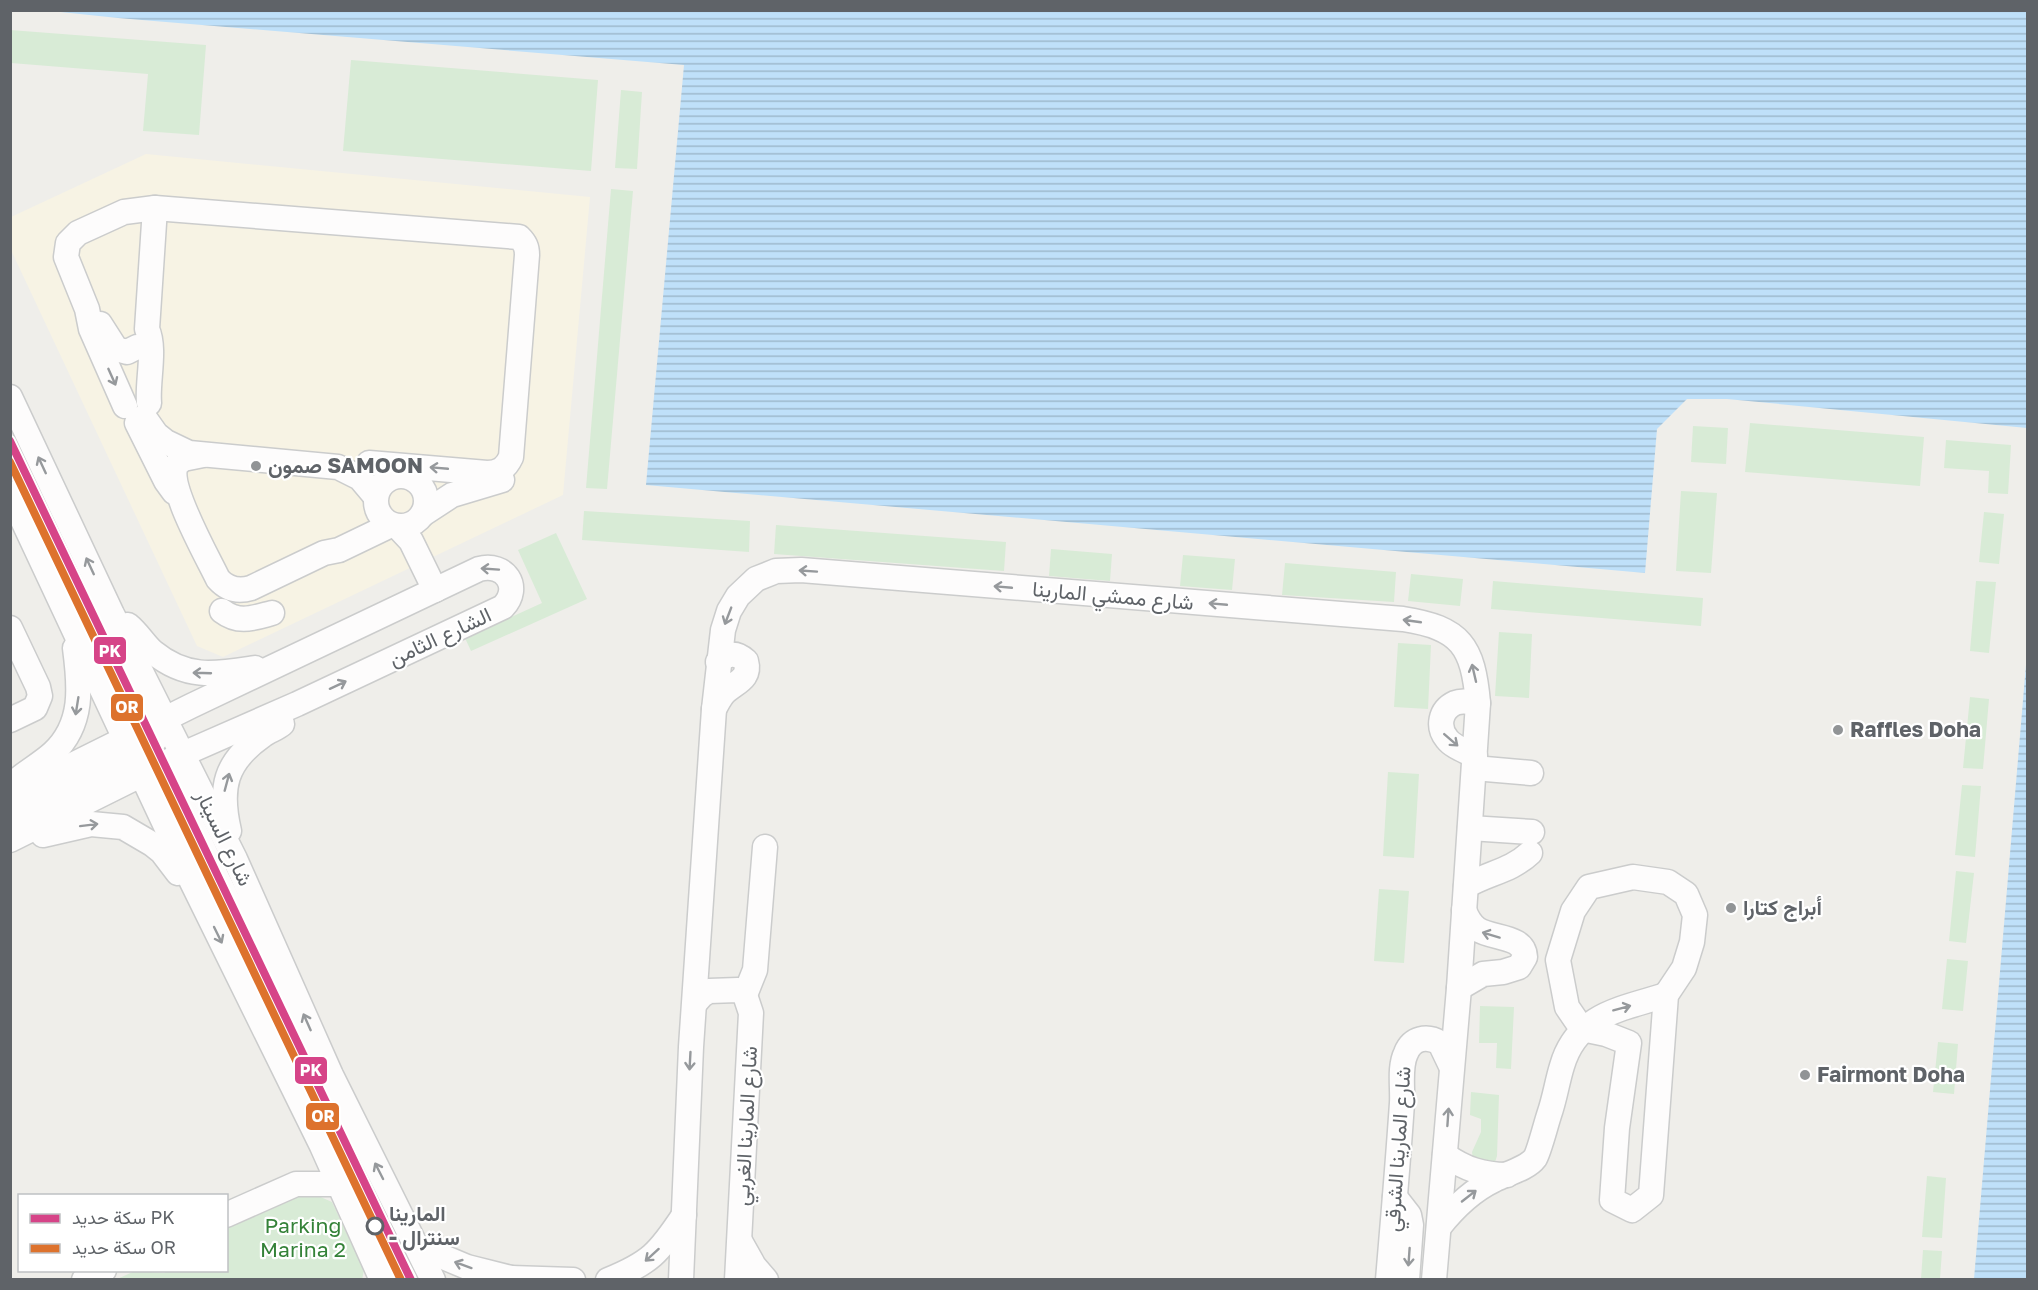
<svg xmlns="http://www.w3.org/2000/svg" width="2038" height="1290" font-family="'Golos Text',Vazirmatn,sans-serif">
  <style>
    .commercial { fill: #f7f3e4 }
    .garden { fill: #d8ebd6 }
    .water { fill: url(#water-rules) }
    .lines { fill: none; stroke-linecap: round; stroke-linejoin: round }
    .minor-casing { stroke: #cbcccc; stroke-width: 27 }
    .minor { stroke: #fdfcfc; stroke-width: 24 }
    .rail-1-casing { stroke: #fff; stroke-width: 12 }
    .rail-2-casing { stroke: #fff; stroke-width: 12 }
    .rail-1 { stroke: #d64488; stroke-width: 8 }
    .rail-2 { stroke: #dd722d; stroke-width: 8 }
    .oneway { stroke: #96999c }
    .poi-dot { fill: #919496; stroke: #fff; stroke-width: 2 }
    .stop-dot { fill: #fff; stroke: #5f6368; stroke-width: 3 }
    .labels { text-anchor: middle; stroke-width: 4.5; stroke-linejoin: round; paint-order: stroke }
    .poi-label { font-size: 21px; font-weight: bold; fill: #5f6368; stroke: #fff; text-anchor: start }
    .street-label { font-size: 21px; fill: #5f6368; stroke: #fff }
    .stop-label { font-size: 21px; font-weight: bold; fill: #5f6368; stroke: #fff; text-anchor: start }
    .park-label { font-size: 21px; fill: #348238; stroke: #fff }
    .line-badge { stroke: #fff; stroke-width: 2 }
    .badge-label { font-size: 16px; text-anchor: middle; font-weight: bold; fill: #fff }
  </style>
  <defs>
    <pattern id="water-rules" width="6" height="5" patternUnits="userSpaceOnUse" patternTransform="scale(1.5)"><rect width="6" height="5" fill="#bfe0f9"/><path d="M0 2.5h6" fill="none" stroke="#9eb9cd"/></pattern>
  </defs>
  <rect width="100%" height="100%" fill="#efeeea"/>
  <polygon class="commercial" points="146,154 590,197 563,495 223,657 197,646 11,250 11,217"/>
  <g class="garden">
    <polygon points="10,30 206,45 199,135 143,131 148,74 11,63"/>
    <polygon points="351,60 598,80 591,171 343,151"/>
    <polygon points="621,90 642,92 637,169 615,168"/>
    <polygon points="611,189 633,191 607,489 586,488"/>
    <polygon points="1750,423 1924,437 1920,486 1745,472"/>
    <polygon points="1693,426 1728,428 1726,464 1691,462"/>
    <polygon points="1946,440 2011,445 2008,494 1988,493 1989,471 1944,468"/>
    <polygon points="1681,491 1717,493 1711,573 1676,571"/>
    <polygon points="584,511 750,521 749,552 582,540"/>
    <polygon points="1984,512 2004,514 1999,564 1979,562"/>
    <polygon points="776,525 1006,542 1004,571 774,554"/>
    <polygon points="556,533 587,599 471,651 465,638 542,603 518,550"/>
    <polygon points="1051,549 1112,554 1110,581 1049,576"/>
    <polygon points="1183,555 1235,559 1232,590 1180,586"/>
    <polygon points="1285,563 1396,572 1394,602 1282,595"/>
    <polygon points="1411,574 1463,579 1460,606 1408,601"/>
    <polygon points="1493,581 1703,598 1701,626 1491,609"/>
    <polygon points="1976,581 1996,582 1989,653 1970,651"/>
    <polygon points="1499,632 1532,634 1529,698 1495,696"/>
    <polygon points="1398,643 1431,645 1428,709 1394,707"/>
    <polygon points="1970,697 1989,699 1983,769 1963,768"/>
    <polygon points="1388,772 1419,774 1414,858 1383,856"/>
    <polygon points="1962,785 1981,786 1975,857 1955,855"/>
    <polygon points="1956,871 1974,873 1966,943 1949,941"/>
    <polygon points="1379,889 1409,891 1404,963 1374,961"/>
    <polygon points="1947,959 1968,961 1963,1011 1942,1009"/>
    <polygon points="1480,1006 1514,1007 1511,1069 1496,1068 1497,1043 1479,1043"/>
    <polygon points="1938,1042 1958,1044 1954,1094 1933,1092"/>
    <polygon points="1471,1092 1499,1095 1497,1156 1495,1162 1485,1164 1473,1160 1472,1152 1481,1132 1481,1119 1470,1115"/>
    <polygon points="1927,1176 1946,1178 1942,1238 1922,1237"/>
    <polygon points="307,1191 332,1202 364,1270 362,1280 115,1280 135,1271 164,1273 169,1270 226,1270 227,1225"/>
    <polygon points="1923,1250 1942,1251 1940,1279 1921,1279"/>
  </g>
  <g class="water">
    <polygon points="51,11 2027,11 2027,428 1727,399 1687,399 1657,429 1645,573 646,485 684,65 118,18"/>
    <polygon points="2027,653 2027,1279 1974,1279"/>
  </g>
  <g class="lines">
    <defs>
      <g id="minor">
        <polyline points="100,324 116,349 127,352 137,347"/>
        <polyline points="10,397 112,614 235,859 331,1075 433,1280"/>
        <path d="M149 403C147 381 156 349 147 329L155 208"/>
        <path d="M125 406 91 329 87 309 66 257 68 243 78 233 124 212 155 208 519 237C525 243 527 247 527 255L511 457C506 468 499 473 487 473L369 463"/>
        <polyline points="144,417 156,434 166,442 189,453 338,467 360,478 376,497"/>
        <polyline points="137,423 166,481 174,492"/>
        <path d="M203 455 183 459 176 465C167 486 207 556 218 579 227 589 238 592 251 588L324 553 339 550 391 525"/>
        <circle cx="401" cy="501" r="25"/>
        <polyline points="10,493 192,882 322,1146 382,1280"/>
        <polyline points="423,514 452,495 502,480"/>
        <polyline points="397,526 411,541 435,590"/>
        <polyline points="41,555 68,577 130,700 145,729 155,740"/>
        <path d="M222 611C239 624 253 618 272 613"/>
        <path d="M128 625C138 633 144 644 153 652 187 680 216 674 255 668"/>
        <polyline points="10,628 38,687 40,696 35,708 10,720"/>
        <path d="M714 709C717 704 720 697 725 692 736 682 751 679 746 661 736 652 728 653 718 662"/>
        <polyline points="151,753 162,765 201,844 297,1046 325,1070"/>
        <path d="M1475 756C1466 751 1453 747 1447 739 1437 727 1440 710 1455 703 1462 700 1470 702 1478 703"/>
        <polyline points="1474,768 1531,773"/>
        <path d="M15 782C27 771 41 764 53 753 84 724 80 686 75 648"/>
        <path d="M10 796 191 706 479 569C505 562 522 587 503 607L297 704 183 754 10 840"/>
        <polyline points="10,821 134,757 146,747"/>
        <polyline points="1470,828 1532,832"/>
        <path d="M229 831C219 788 225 762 262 736 268 731 276 729 282 724"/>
        <polyline points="43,835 91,824 123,827 152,844 162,852 178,873"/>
        <polygon points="1633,877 1668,882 1686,894 1695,915 1692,942 1684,968 1666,995 1651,1195 1632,1210 1612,1200 1617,1128 1629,1043 1606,1034 1582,1029 1567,1007 1558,960 1573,911 1589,887"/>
        <path d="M1466 886C1488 873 1511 871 1530 853"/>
        <path d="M1459 988 1483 974 1503 972 1519 967 1525 957C1524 935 1492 939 1477 929 1470 924 1467 918 1464 910"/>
        <polyline points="745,995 755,970 765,847"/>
        <polyline points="695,1003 702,995 709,991 738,990 745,995 751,1013 737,1280"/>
        <path d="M1445 1155C1465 1169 1483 1175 1507 1175"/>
        <polyline points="1395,1197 1409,1215 1411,1225 1407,1280"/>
        <polyline points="226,1215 296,1184 339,1184"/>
        <polyline points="354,1216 378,1229 405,1280"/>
        <path d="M1439 1227C1454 1208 1471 1191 1494 1180 1505 1174 1527 1169 1535 1158 1539 1152 1546 1124 1549 1115 1555 1098 1557 1082 1562 1066 1577 1014 1622 1009 1666 995"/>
        <polyline points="740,1241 754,1266 766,1280"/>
        <polyline points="417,1246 467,1267 511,1278"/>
        <polyline points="84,1280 104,1270"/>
        <polyline points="501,1280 511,1278 573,1280"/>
        <path d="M608 1280C650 1263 659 1253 684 1215"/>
        <path d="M681 1280 691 1047 714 709 723 630 729 611 738 596 756 579 776 571 801 570 1403 619C1461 628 1473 646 1478 703L1459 988 1434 1280"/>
        <path d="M1388 1280C1393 1221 1398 1162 1402 1103 1403 1088 1399 1067 1406 1053 1412 1038 1427 1035 1440 1043L1451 1066"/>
      </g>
    </defs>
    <use href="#minor" class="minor-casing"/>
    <use href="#minor" class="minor"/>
    <defs>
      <polyline id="rail-1" points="10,441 411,1280"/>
      <polyline id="rail-2" points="10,462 401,1280"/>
    </defs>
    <use href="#rail-1" class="rail-1-casing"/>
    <use href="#rail-2" class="rail-2-casing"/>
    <use href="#rail-1" class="rail-1"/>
    <use href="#rail-2" class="rail-2"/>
  </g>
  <defs><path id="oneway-shaft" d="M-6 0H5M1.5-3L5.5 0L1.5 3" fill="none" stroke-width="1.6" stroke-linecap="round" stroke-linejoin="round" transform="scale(1.5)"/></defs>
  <g class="oneway">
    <use href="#oneway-shaft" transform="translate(112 377) rotate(66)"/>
    <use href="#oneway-shaft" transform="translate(42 465) rotate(-115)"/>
    <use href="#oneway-shaft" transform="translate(439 468) rotate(-175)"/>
    <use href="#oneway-shaft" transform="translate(90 566) rotate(-115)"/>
    <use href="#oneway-shaft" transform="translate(490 569) rotate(-176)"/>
    <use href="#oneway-shaft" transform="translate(808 571) rotate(-176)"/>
    <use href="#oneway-shaft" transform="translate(1003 587) rotate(-175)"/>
    <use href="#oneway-shaft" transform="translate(1218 604) rotate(-175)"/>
    <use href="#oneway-shaft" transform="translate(728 616) rotate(111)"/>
    <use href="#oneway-shaft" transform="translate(1412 621) rotate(-172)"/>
    <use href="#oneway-shaft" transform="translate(202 673) rotate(-178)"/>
    <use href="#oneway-shaft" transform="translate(1474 673) rotate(-103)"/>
    <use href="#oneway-shaft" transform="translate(338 685) rotate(-25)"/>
    <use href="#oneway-shaft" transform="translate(77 706) rotate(99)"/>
    <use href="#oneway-shaft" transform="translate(1451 740) rotate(41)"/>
    <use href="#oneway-shaft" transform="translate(227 782) rotate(-75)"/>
    <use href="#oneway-shaft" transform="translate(89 825) rotate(-7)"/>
    <use href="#oneway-shaft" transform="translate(218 935) rotate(64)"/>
    <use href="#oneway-shaft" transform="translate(1491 935) rotate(-163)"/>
    <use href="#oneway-shaft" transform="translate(1622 1008) rotate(-15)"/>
    <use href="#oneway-shaft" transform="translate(307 1022) rotate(-114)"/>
    <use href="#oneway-shaft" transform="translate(690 1061) rotate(93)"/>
    <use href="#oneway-shaft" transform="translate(1448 1117) rotate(-86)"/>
    <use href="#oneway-shaft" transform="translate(379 1171) rotate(-117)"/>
    <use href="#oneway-shaft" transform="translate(1469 1196) rotate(-38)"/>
    <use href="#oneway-shaft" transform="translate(652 1255) rotate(138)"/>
    <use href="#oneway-shaft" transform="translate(1409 1257) rotate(94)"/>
    <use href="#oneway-shaft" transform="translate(463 1265) rotate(-160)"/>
  </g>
  <g class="poi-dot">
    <circle cx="256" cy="466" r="6"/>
    <circle cx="1838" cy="730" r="6"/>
    <circle cx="1731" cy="908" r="6"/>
    <circle cx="1805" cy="1075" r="6"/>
  </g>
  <circle class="stop-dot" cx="375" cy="1226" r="8"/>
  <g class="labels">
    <g class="poi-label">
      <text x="268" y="473">صمون SAMOON</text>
      <text x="1850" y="737">Raffles Doha</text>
      <text x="1743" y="915">أبراج كتارا</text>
      <text x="1817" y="1082">Fairmont Doha</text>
    </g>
    <g class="street-label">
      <text transform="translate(1113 596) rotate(5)" y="7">شارع ممشي المارينا</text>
      <text transform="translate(440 637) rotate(-25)" y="7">الشارع الثامن</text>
      <text transform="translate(224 838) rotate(64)" y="7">شارع السينار</text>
      <text transform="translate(746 1126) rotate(-87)" y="7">شارع المارينا الغربي</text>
      <text transform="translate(1398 1149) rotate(-86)" y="7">شارع المارينا الشرقي</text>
    </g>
    <g class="stop-label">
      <text x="389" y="1221">المارينا<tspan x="389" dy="24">- سنترال</tspan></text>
    </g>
    <g class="park-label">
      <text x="303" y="1233">Parking<tspan x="303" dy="24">Marina 2</tspan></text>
    </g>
  </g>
  <g class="line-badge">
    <rect x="93" y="636" width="34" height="29" rx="6" fill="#d64488"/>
    <rect x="110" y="693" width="34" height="29" rx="6" fill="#dd722d"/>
    <rect x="294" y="1056" width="34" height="29" rx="6" fill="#d64488"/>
    <rect x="305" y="1102" width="35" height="29" rx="6" fill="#dd722d"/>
  </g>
  <g class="badge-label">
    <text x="110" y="657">PK</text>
    <text x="127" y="713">OR</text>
    <text x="311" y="1076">PK</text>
    <text x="323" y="1122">OR</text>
  </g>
  <rect width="2038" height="1290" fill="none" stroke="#5f6368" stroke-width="24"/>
  <rect x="18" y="1194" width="210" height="78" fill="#ffffff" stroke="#bfc1c3" stroke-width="1.5"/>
  <rect x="30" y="1214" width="30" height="9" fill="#d64488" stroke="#bfc1c3" stroke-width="1.5"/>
  <text x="72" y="1224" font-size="18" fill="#5f6368">سكة حديد PK</text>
  <rect x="30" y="1244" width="30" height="9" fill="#dd722d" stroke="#bfc1c3" stroke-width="1.5"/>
  <text x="72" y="1254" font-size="18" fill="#5f6368">سكة حديد OR</text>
</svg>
